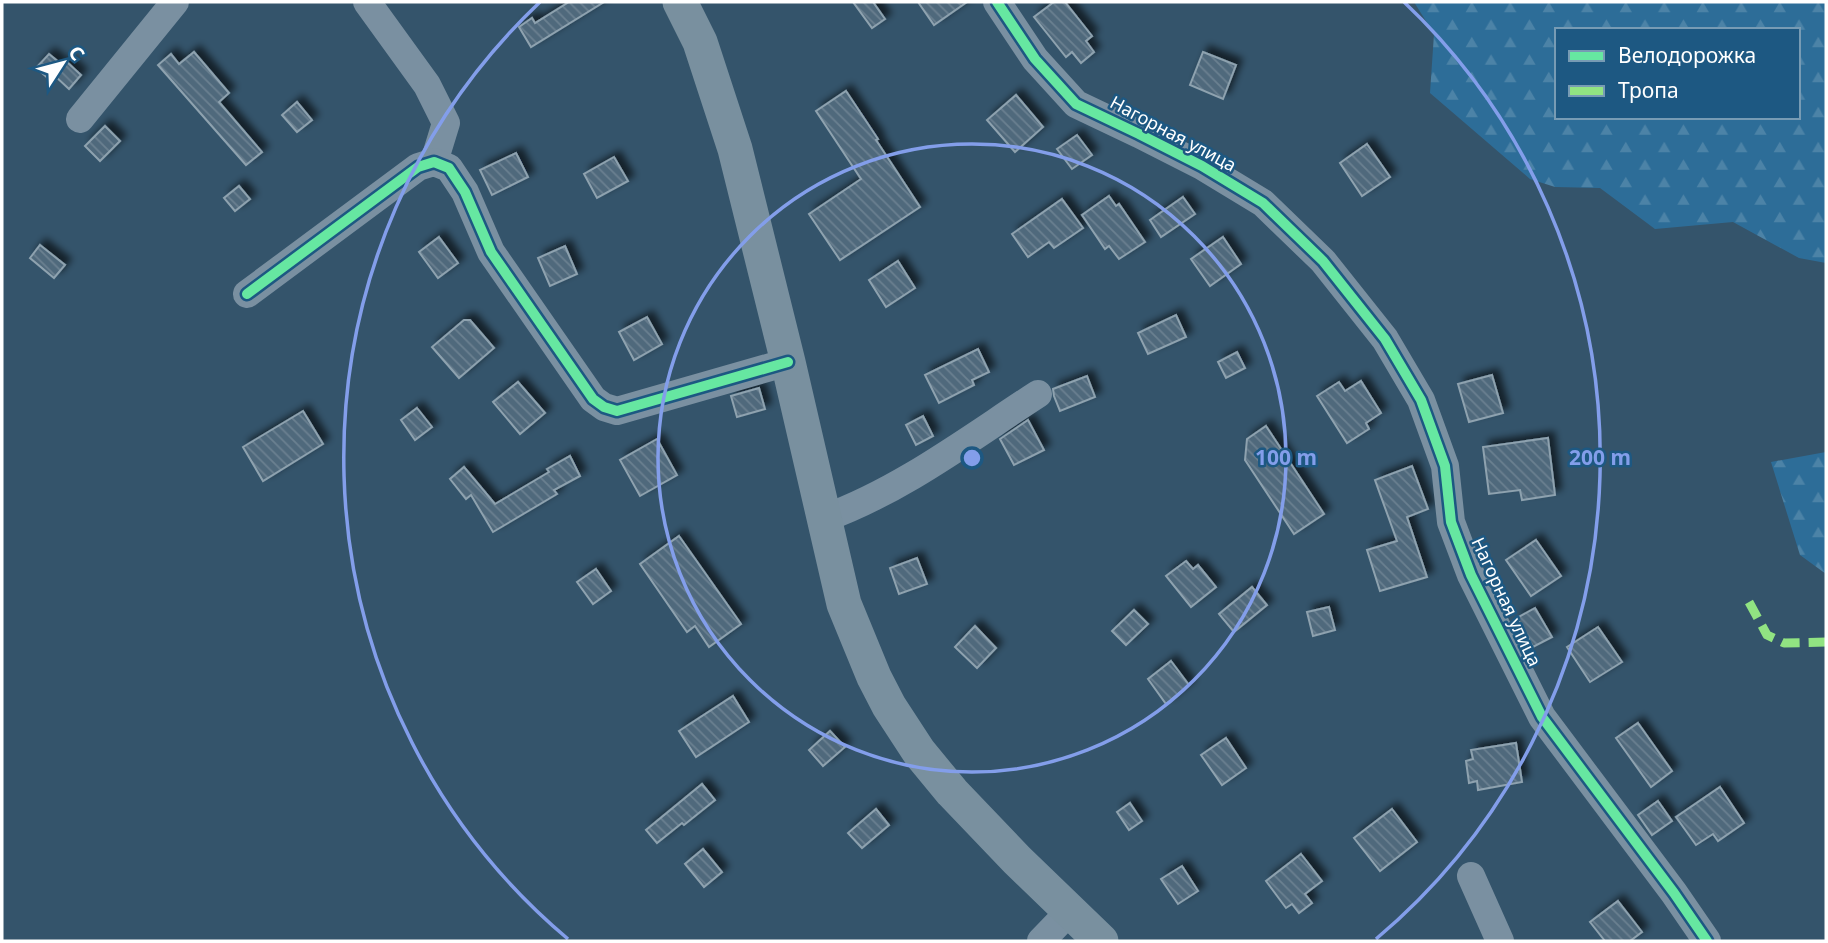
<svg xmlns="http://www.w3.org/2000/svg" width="1828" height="943" font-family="'Noto Sans',sans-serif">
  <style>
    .forest { fill: url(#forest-firs); fill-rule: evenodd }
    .building { fill: url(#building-back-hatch); stroke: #8ea2af; stroke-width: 2; filter: url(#shadow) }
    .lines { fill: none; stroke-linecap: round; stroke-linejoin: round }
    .minor { stroke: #7a90a1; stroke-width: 28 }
    .major { stroke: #79909f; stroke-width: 35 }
    .quiet { stroke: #91e382; stroke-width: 9; stroke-dasharray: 18 9; stroke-linecap: butt }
    .cycleway-casing { stroke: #1d5882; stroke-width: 15 }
    .cycleway { stroke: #66e7a1; stroke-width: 10 }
    .ring { fill: none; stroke: #839eea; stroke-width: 3.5 }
    .labels { text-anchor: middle; stroke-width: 5; stroke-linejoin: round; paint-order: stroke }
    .street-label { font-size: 18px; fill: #fff; stroke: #1d5882 }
    .centre { fill: #839eea; stroke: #1d5882; stroke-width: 3.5 }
    .ring-label { font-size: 21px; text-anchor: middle; font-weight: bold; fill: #839eea; stroke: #1d5882; stroke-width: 5; stroke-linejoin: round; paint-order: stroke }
  </style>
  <defs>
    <pattern id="forest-firs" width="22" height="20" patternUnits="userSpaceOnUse" patternTransform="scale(1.75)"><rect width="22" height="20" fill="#2d6d98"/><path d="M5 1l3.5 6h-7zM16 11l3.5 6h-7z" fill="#4c83a7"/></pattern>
    <pattern id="building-back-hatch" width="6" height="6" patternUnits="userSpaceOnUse" patternTransform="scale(1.75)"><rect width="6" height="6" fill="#50697c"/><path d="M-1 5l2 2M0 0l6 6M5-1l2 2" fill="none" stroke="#6a8090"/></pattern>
    <filter id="shadow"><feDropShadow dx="6" dy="-6" stdDeviation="3.5" flood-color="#0009"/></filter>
  </defs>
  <rect width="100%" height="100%" fill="#34546b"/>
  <g class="forest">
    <path d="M1414 2H1826V263L1799 258 1733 222 1655 229 1600 188 1555 187 1530 179 1430 93 1434 34ZM1557 30H1798V117H1557Z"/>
    <polygon points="1826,452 1826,574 1800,555 1771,462"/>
  </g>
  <g class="building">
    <polygon points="569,2 604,2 531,47 519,27 532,18 535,23"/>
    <polygon points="853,2 873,2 885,19 872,28"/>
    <polygon points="918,2 967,2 934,25"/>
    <polygon points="1054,2 1065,2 1092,36 1086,41 1094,52 1081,63 1072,52 1066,57 1034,17"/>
    <polygon points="194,52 229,93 219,102 262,152 246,165 158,65 171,54 179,64"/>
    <polygon points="1203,52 1236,65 1223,99 1190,85"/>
    <polygon points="49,54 61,64 49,79 36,68"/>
    <polygon points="67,62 81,75 69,89 55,76"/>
    <polygon points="846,91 878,139 876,140 920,207 840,260 809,214 861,179 816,111"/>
    <polygon points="1016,95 1043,127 1015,152 987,120"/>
    <polygon points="297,102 312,120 297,132 282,115"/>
    <polygon points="105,126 120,141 100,161 85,146"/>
    <polygon points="1077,135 1092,155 1072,169 1057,149"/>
    <polygon points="1367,144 1390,177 1362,196 1340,163"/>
    <polygon points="516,153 528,177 492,195 480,170"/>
    <polygon points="614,157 628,181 597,198 584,174"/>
    <polygon points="239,186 250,199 235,211 224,198"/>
    <polygon points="1109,196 1116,206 1119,204 1145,242 1119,259 1109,246 1105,249 1082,215"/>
    <polygon points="1183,197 1195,214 1161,237 1150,220"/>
    <polygon points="1062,199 1083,228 1054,248 1049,242 1028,257 1012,234"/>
    <polygon points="439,237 458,263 438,278 419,252"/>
    <polygon points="1223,237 1241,264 1210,286 1191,259"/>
    <polygon points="40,245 65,265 54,278 30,258"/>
    <polygon points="565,246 577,274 550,286 538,258"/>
    <polygon points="898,261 915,288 886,307 869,280"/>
    <polygon points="1176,315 1186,337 1148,354 1138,333"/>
    <polygon points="647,317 662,344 634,360 619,332"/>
    <polygon points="464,320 470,320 494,348 459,378 432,347"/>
    <polygon points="978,349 989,372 972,380 974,385 939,403 925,375"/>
    <polygon points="1237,352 1245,368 1226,378 1218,362"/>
    <polygon points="1492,375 1503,413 1469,422 1458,384"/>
    <polygon points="1087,376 1095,397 1060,411 1054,396 1053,389"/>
    <polygon points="1361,381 1381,413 1366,423 1369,429 1347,443 1317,396 1339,382 1345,391"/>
    <polygon points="518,382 545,413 520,434 493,402"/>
    <polygon points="759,388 765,409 737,417 731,396"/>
    <polygon points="417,408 432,427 415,440 401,420"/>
    <polygon points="303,411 323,444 263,481 243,447"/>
    <polygon points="923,416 933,436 916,445 906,425"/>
    <polygon points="1028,420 1044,450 1014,465 1000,439"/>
    <polygon points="1266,426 1324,514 1294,534 1245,460 1247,439"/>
    <polygon points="1548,438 1555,495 1522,500 1520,490 1489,494 1483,447"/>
    <polygon points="657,439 677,475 640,496 620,460"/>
    <polygon points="570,456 580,476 554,490 557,494 493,532 471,495 466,499 450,479 464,467 495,504 549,472 547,469"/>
    <polygon points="1412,466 1428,509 1407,517 1427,577 1380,591 1367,550 1397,541 1375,480"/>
    <polygon points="679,536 741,624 709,647 695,626 687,632 640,564"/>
    <polygon points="1536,540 1561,576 1531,596 1506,560"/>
    <polygon points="917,558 927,584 899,594 890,568"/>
    <polygon points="1186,561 1193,569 1198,565 1216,587 1191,607 1166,576"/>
    <polygon points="596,569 611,591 593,604 577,582"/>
    <polygon points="1252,587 1267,605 1234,632 1219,614"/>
    <polygon points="1329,607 1335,630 1313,636 1307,612"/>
    <polygon points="1535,608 1552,637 1533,647 1517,618"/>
    <polygon points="1134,610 1148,624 1126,645 1112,631"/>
    <polygon points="975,626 996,648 977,668 955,647"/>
    <polygon points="1598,627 1622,662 1590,682 1567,647"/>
    <polygon points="1171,661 1189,685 1166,704 1148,679"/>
    <polygon points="733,696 749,722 696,757 679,731"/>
    <polygon points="1638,723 1672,771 1651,787 1616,738"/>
    <polygon points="830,731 845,747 823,766 809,750"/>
    <polygon points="1226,738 1246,768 1222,785 1201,755"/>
    <polygon points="1516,743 1522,782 1478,790 1477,781 1469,783 1466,761 1473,759 1471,750"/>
    <polygon points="702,784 715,800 684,825 682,823 657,843 646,830"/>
    <polygon points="1720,787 1744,823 1718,841 1713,834 1696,845 1676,817"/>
    <polygon points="1658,801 1672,821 1652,835 1638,815"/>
    <polygon points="1130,803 1142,821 1129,830 1117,812"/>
    <polygon points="876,809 889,825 862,848 848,833"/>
    <polygon points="1392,809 1417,842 1380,871 1354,838"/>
    <polygon points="703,849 722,872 704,887 685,864"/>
    <polygon points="1301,854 1322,881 1305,894 1312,903 1299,913 1292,904 1286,908 1266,881"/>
    <polygon points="1182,866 1198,891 1178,904 1161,879"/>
    <polygon points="1618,901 1642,932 1630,941 1605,941 1590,922"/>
  </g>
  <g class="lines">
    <g class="minor">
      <polyline points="367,2 427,85 446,123 434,162"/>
      <polyline points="997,2 1035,59 1076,104 1139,134 1202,166 1263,203 1323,261 1385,339 1421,400 1445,466 1451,522 1471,575 1542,717 1674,893 1707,941"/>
      <polyline points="80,119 175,2"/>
      <polyline points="247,294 418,167 434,162 449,168 465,192 491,252 593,399 604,407 617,411 788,362"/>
      <path d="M825 518C902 490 970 438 1038 394"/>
      <polyline points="1471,876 1500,941"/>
      <polyline points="1041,941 1070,911"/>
    </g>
    <polyline class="major" points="680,2 700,42 735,149 788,362 844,604 874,677 889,706 919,752 952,792 1017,860 1101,941"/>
    <polyline class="quiet" points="1749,602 1767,635 1784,643 1826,642"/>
    <defs>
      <g id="cycleway">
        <polyline points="997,2 1035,59 1076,104 1139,134 1202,166 1263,203 1323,261 1385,339 1421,400 1445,466 1451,522 1471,575 1542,717 1674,893 1707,941"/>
        <polyline points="247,294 418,167 434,162 449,168 465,192 491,252 593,399 604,407 617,411 788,362"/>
      </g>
    </defs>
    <use href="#cycleway" class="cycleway-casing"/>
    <use href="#cycleway" class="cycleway"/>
  </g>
  <g class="ring">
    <circle cx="972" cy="458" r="314"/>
    <path d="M568 939A628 628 0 0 1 540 2M1404 2A628 628 0 0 1 1376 939"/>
  </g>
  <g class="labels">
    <g class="street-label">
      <text transform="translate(1173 134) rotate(28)" y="6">Нагорная улица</text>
      <text transform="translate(1506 602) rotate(65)" y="6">Нагорная улица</text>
    </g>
  </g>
  <circle cx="972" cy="458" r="10" class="centre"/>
  <g class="ring-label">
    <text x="1286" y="465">100 m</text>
    <text x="1600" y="465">200 m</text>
  </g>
  <rect width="1828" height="943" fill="none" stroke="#ffffff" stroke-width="7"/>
  <rect x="1555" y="28" width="245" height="91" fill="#1d5882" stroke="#779bb4" stroke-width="2"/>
  <rect x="1569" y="51" width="35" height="10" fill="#66e7a1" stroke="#779bb4" stroke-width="2"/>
  <text x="1618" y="63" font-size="21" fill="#ffffff">Велодорожка</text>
  <rect x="1569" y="86" width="35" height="10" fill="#91e382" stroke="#779bb4" stroke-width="2"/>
  <text x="1618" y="98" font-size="21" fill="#ffffff">Тропа</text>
  <g transform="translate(63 63) rotate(54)" stroke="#1d5882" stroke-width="5" paint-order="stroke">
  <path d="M0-5L12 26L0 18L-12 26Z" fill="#ffffff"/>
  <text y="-10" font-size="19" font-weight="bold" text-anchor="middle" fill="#ffffff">С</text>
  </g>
</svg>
